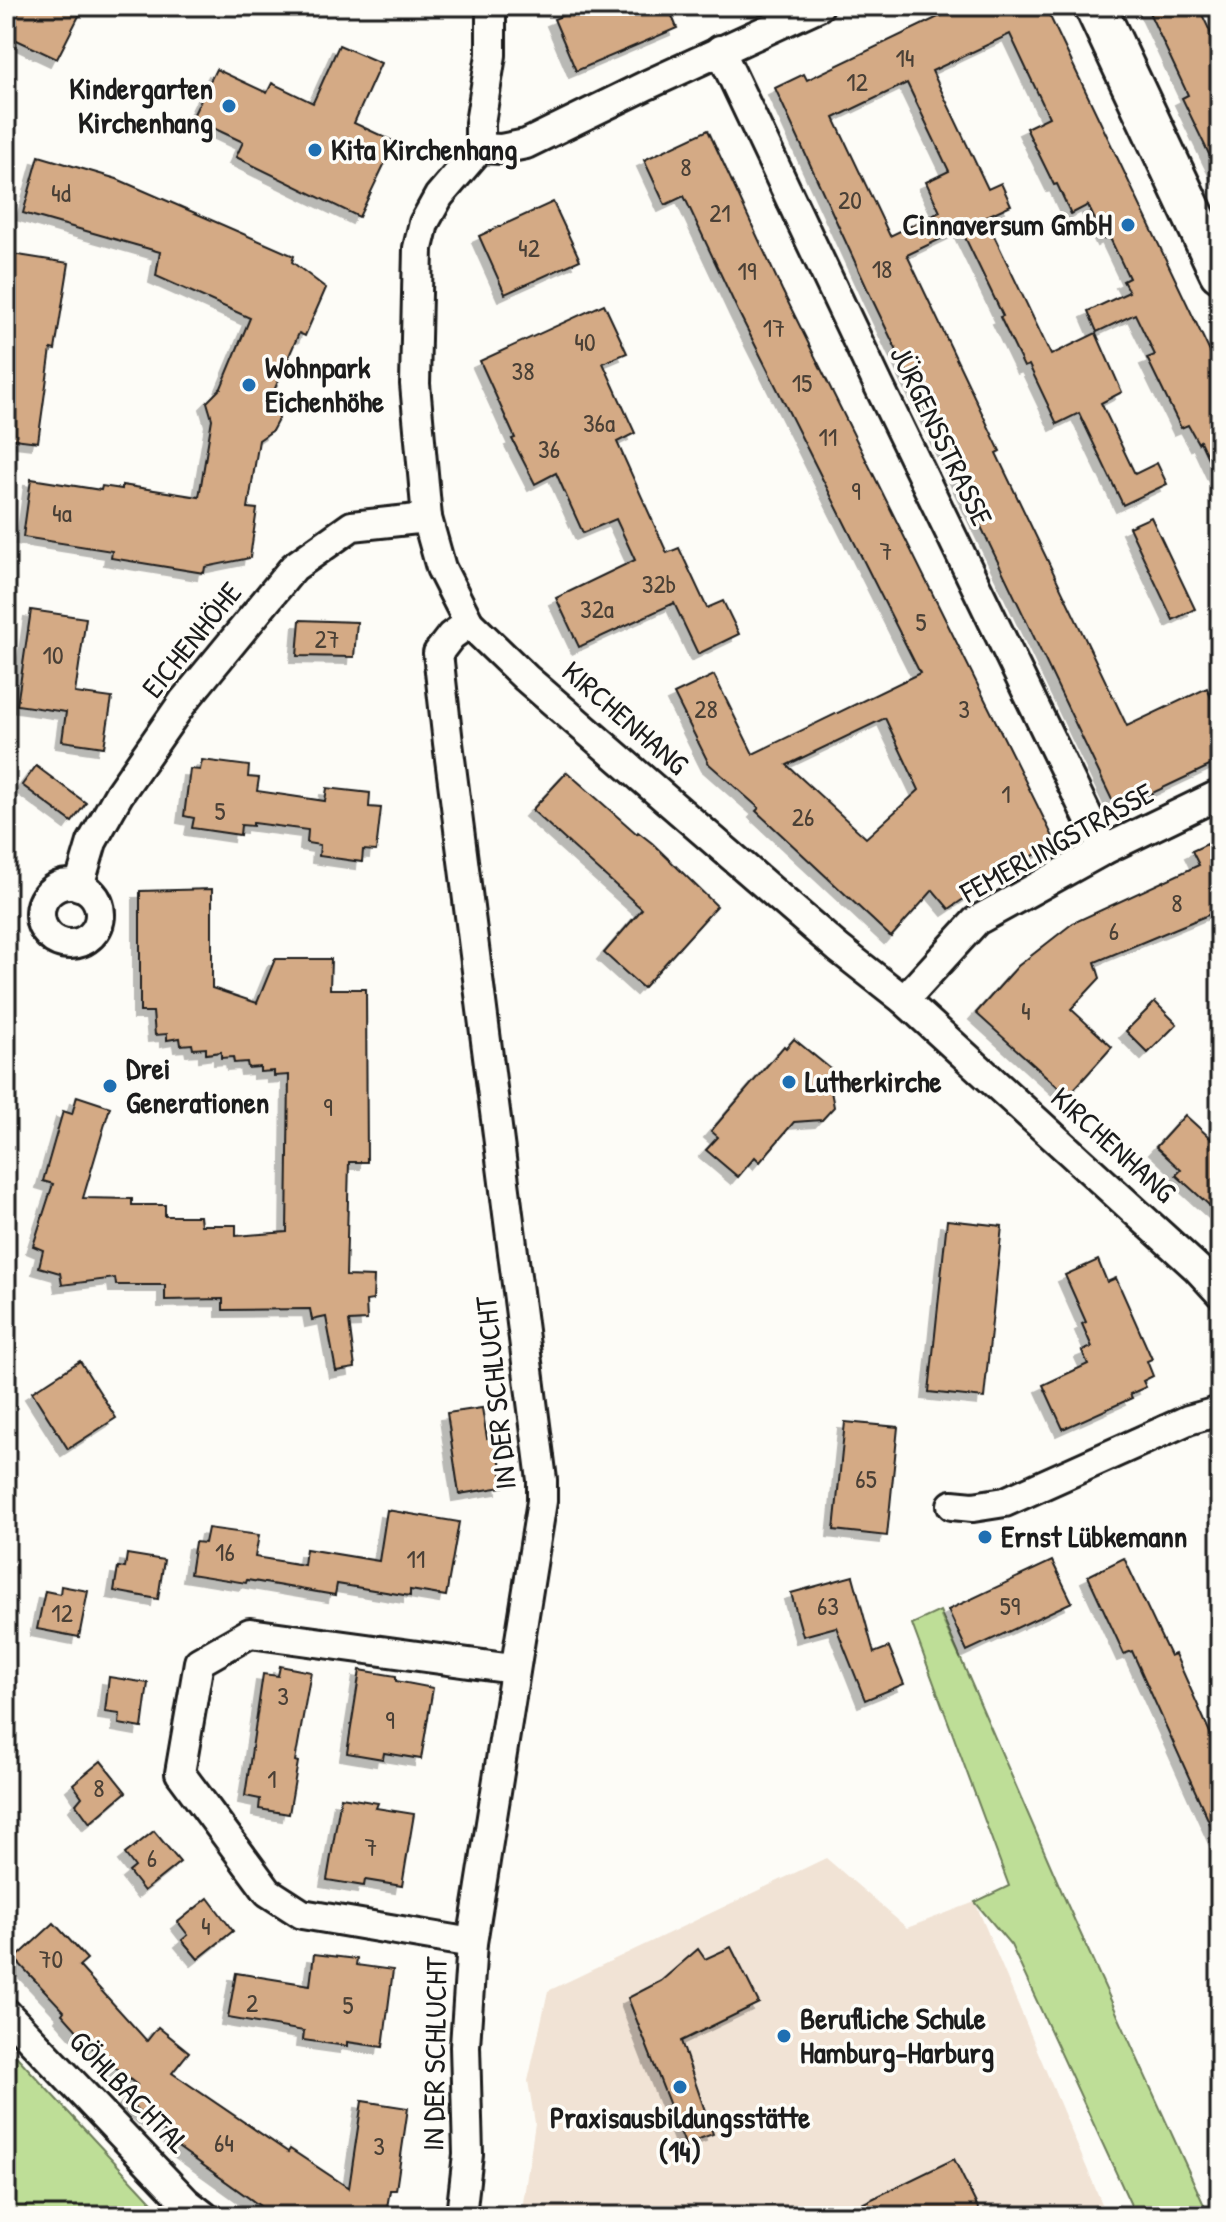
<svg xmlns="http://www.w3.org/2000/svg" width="1226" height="2222" font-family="'Patrick Hand',sans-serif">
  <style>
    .built { fill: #f1e3d5 }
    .green { fill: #bede97; stroke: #6d7d5a; stroke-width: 2 }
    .building { fill: #d4aa85; stroke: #1c1c1c; stroke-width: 2; fill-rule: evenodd; filter: url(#shadow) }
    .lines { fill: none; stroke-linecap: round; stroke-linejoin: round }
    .street-casing { stroke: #1c1c1c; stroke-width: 34 }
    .secondary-casing { stroke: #1c1c1c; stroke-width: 46 }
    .street { stroke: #fdfcf7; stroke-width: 28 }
    .secondary { stroke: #fdfcf7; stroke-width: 40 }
    .poi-dot { fill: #1f6fb2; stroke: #fdfcf7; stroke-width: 3 }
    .labels { text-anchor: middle; stroke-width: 7; stroke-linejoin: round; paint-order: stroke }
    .number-label { font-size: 26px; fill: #4a4036 }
    .poi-label { font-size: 30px; font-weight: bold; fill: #1c1c1c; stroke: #fdfcf7; text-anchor: start }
    .street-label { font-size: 30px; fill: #1c1c1c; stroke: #fdfcf7 }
  </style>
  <defs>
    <filter id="shadow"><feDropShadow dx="-7" dy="7" stdDeviation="0" flood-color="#0004"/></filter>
  </defs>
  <rect width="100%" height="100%" fill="#fdfcf7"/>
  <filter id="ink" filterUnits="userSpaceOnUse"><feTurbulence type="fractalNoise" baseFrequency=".0125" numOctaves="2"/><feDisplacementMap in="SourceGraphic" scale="16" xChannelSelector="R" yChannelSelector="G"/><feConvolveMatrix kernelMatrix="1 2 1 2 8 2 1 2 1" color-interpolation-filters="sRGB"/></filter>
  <g filter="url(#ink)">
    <polygon class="built" points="826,1858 907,1928 975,1902 1107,2216 521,2216 535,2123 528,2081 548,1991"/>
    <g class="green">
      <polygon points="940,1611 1068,1906 1209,2216 1136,2216 1011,1945 975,1902 1009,1886 912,1624"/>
      <polygon points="6,2045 161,2212 167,2216 6,2216"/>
    </g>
    <g class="building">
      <polygon points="20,6 84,6 57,59 6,35"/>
      <polygon points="585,6 668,6 677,28 576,71 554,19"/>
      <path d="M961 6H1045L1220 373V484L1200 441 1198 443 1188 425 1181 428 1147 358 1155 355 1135 314 1097 332 1088 311 1129 292 1123 281 1129 278 1109 236 1104 239 1088 205 1071 214 1057 184 1054 185 1026 128 1049 117 1010 34 932 71 988 189 1001 183 1011 205 985 217 1051 355 1096 333 1122 392 1101 403 1135 474 1157 463 1167 484 1123 505 1079 413 1057 424 1029 365 1024 367 1000 317 1003 316 961 229 907 255 1000 451 996 453 1127 726 1207 688 1220 717V761L1123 807 1113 802 872 299 775 88 804 74 807 80ZM907 83 949 171 926 182 940 212 890 236 834 118Z"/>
      <polygon points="1146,6 1198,6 1220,52 1220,177 1182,98 1188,95"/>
      <polygon points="339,45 381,63 354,123 395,142 359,217 236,157 243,142 192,118 216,69 267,93 272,83 313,103"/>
      <path d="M708 130 782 290 1056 843 997 876 949 909 933 890 891 937 756 811 759 808 709 764 674 694 714 675 753 754 920 673 738 311 684 196 665 205 644 160ZM885 718 919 790 866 838 787 765Z"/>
      <polygon points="39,156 117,179 294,256 292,262 326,288 305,336 299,333 270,400 276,409 279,418 272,431 259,440 248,508 257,509 250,558 205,567 204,573 111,558 112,551 23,537 31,479 101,490 102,486 122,489 122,485 199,497 212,419 207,402 221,388 250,318 156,276 160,252 23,213"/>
      <polygon points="553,202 580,260 505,294 479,236"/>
      <polygon points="12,254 69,263 55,350 51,349 38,442 6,438 6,297"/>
      <polygon points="604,304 627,353 603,363 635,433 617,442 667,553 679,548 707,608 723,601 739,634 698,654 674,603 579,647 556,598 635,560 616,519 583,533 556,473 535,484 512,439 515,438 480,361"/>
      <polygon points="1151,517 1195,609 1173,620 1129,527"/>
      <polygon points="31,610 86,618 75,693 112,698 104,747 62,741 66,712 17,705"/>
      <polygon points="300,620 357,622 354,657 297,656"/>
      <polygon points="202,760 249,766 248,777 259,778 257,791 325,801 327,788 370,793 369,807 381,808 376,851 363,850 362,862 319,856 320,845 307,843 308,830 253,823 253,826 241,825 240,835 192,828 194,818 184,816 190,769 200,770"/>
      <polygon points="36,766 86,803 72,822 22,785"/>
      <polygon points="567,772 637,834 638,832 652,843 717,906 643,988 604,953 642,909 532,810"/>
      <polygon points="1220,838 1220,910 1095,962 1100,978 1071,1009 1112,1047 1068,1096 976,1013 1018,966 1073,923 1199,865 1192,851"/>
      <polygon points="212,889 212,988 257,1003 275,959 331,959 330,989 366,989 367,1162 349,1162 346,1276 374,1277 373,1300 366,1301 367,1320 349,1321 355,1368 336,1371 326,1317 312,1320 310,1309 223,1310 223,1299 165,1300 165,1285 116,1285 115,1278 62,1285 60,1273 39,1267 43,1250 33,1246 53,1184 43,1181 63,1111 72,1114 77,1096 110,1107 83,1198 132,1199 132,1205 165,1205 165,1216 200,1216 201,1225 236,1225 236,1236 287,1232 289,1075 274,1076 274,1071 260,1072 260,1067 248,1068 247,1062 234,1063 233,1057 221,1058 221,1052 206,1054 206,1048 193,1049 192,1044 181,1045 180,1038 167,1040 167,1034 155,1035 153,1012 140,1012 140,891"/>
      <polygon points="1155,1002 1177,1024 1148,1053 1126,1031"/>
      <polygon points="794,1039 832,1070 828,1075 834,1107 822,1120 794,1122 760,1162 755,1157 738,1177 706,1150 718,1137 711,1131 784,1046 786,1048"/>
      <polygon points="1185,1115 1220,1147 1220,1215 1176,1175 1181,1170 1156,1147"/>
      <polygon points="947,1220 1002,1226 984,1398 929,1392"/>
      <polygon points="1098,1260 1107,1282 1116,1278 1152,1359 1147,1361 1153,1376 1143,1381 1146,1387 1130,1394 1132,1398 1063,1429 1043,1385 1088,1364 1082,1351 1092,1347 1082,1324 1086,1322 1065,1275"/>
      <polygon points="80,1361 116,1418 68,1449 32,1392"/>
      <polygon points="482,1408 487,1438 497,1436 503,1487 459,1494 447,1413"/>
      <polygon points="845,1422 898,1427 887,1536 834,1530"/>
      <polygon points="387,1510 459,1522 446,1596 410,1590 410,1596 337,1584 335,1595 247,1580 246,1583 190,1574 195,1542 205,1543 208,1528 259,1535 255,1557 304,1565 306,1549 379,1561"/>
      <polygon points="127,1554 164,1560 158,1599 114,1591 118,1567 125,1568"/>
      <polygon points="1124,1558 1170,1656 1175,1654 1220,1755 1220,1846 1132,1651 1124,1654 1088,1576"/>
      <polygon points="1052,1561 1072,1602 967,1651 948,1610"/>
      <polygon points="853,1576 874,1653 889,1647 904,1684 865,1700 836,1627 803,1636 791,1593"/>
      <polygon points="61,1586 88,1591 79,1637 37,1629 45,1591 60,1594"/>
      <polygon points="280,1666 311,1672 295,1761 298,1762 289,1814 259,1809 260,1799 245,1796 263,1674 278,1676"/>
      <polygon points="360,1670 396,1676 396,1681 433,1688 421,1759 384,1753 383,1759 347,1753"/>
      <polygon points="109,1677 148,1683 142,1728 119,1724 120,1714 105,1712"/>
      <polygon points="101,1761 126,1792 90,1823 76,1804 82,1797 73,1784"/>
      <polygon points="341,1797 378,1803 376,1808 414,1814 402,1886 365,1880 364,1886 327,1880"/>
      <polygon points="154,1831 180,1862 144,1891 129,1872 135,1867 125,1854"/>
      <polygon points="208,1898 233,1931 198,1959 182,1940 188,1935 178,1922"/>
      <polygon points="54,1923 87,1959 79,1966 147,2041 158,2027 189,2052 172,2073 288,2152 290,2149 349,2188 362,2101 408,2108 396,2190 390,2190 386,2213 391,2216 274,2216 175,2145 177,2142 125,2100 137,2085 98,2054 62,2014 64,2011 15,1959"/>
      <polygon points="731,1947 759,2003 681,2041 713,2134 685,2144 628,1998 661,1981 698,1949 705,1959"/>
      <polygon points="314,1954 357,1959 356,1965 393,1970 383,2047 347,2042 347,2046 303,2040 304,2031 228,2018 236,1973 310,1985"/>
      <polygon points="954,2159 982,2216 837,2216"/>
    </g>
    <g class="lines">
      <defs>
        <g id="street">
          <polyline points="491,6 491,55 480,123 480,148 439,196 424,223 418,248 415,384 427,518 441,568 469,623 526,678 839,949 904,1000 1197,1268 1220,1293"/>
          <polyline points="720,50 878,384 1104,850"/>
          <polyline points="480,148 501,149 526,144 647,85 819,6"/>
          <circle cx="70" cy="914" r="30"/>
          <polyline points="79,886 92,842 119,794 183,702 294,567 352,526 427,518"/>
          <polyline points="904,1000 976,921 1104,850 1220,794"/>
          <polyline points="952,1505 973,1507 1005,1502 1188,1420 1220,1411"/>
          <polyline points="472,1943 302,1914 268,1892 180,1773 199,1662 250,1633 513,1669"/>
          <polyline points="6,2013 186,2202 204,2216"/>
          <polyline points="461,2216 468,2154 465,2046 472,1943 542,1501 542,1480 448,743 438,653 451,636 469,623"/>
        </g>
        <polyline id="secondary" points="1095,6 1220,272"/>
      </defs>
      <use href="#street" class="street-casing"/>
      <use href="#secondary" class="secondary-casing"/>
      <use href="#street" class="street"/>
      <use href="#secondary" class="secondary"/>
    </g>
  </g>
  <g class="poi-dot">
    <circle cx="229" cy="106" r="8"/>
    <circle cx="315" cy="150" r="8"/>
    <circle cx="1128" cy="225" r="8"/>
    <circle cx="249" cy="385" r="8"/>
    <circle cx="789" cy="1082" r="8"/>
    <circle cx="110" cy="1086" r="8"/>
    <circle cx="985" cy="1537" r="8"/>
    <circle cx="784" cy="2036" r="8"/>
    <circle cx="680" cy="2087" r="8"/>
  </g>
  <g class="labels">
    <g class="number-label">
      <text x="905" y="67">14</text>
      <text x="857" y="91">12</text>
      <text x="686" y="176">8</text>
      <text x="61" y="202">4d</text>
      <text x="850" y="209">20</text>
      <text x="720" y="222">21</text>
      <text x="529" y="257">42</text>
      <text x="882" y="278">18</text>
      <text x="747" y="280">19</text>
      <text x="774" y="337">17</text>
      <text x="585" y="351">40</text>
      <text x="523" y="380">38</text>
      <text x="802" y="392">15</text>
      <text x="599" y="432">36a</text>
      <text x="828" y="446">11</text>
      <text x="549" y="458">36</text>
      <text x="856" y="500">9</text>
      <text x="62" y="522">4a</text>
      <text x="886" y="560">7</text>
      <text x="659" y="593">32b</text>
      <text x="597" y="618">32a</text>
      <text x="921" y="631">5</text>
      <text x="327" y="648">27</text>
      <text x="53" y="664">10</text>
      <text x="706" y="718">28</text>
      <text x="964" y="718">3</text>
      <text x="1006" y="803">1</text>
      <text x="220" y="820">5</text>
      <text x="803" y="826">26</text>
      <text x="1177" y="912">8</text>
      <text x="1114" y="940">6</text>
      <text x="1026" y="1020">4</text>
      <text x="328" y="1116">9</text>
      <text x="866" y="1488">65</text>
      <text x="225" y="1561">16</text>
      <text x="416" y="1568">11</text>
      <text x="828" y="1615">63</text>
      <text x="1010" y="1615">59</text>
      <text x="62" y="1622">12</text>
      <text x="283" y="1705">3</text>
      <text x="390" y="1729">9</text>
      <text x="272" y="1788">1</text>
      <text x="99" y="1797">8</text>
      <text x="371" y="1856">7</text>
      <text x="152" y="1867">6</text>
      <text x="206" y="1935">4</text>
      <text x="51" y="1968">70</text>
      <text x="252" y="2012">2</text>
      <text x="348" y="2014">5</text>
      <text x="224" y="2152">64</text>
      <text x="379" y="2155">3</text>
    </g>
    <g class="poi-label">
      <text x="213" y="99" text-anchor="end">Kindergarten<tspan x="213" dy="34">Kirchenhang</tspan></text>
      <text x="331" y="160">Kita Kirchenhang</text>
      <text x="1112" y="235" text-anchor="end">Cinnaversum GmbH</text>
      <text x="265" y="378">Wohnpark<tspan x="265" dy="34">Eichenhöhe</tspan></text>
      <text x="126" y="1079">Drei<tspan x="126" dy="34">Generationen</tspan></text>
      <text x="805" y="1092">Lutherkirche</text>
      <text x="1001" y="1547">Ernst Lübkemann</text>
      <text x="800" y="2029">Berufliche Schule<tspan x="800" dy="34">Hamburg-Harburg</tspan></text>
      <text x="680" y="2128" text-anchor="middle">Praxisausbildungsstätte<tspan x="680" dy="34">(14)</tspan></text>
    </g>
    <g class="street-label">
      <text transform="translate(941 436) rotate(64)" y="10">JÜRGENSSTRASSE</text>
      <text transform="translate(192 640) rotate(-51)" y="10">EICHENHÖHE</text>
      <text transform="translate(625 718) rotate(41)" y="10">KIRCHENHANG</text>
      <text transform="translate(1057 843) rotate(-29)" y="10">FEMERLINGSTRASSE</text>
      <text transform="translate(1113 1145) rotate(42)" y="10">KIRCHENHANG</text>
      <text transform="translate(496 1393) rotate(-96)" y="10">IN DER SCHLUCHT</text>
      <text transform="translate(435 2054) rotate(-89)" y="10">IN DER SCHLUCHT</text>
      <text transform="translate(129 2092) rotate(46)" y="10">GÖHLBACHTAL</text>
    </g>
  </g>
  <rect width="1226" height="2222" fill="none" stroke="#fdfcf7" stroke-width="32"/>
  <rect x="16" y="16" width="1194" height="2190" fill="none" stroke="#1c1c1c" stroke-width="3" filter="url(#ink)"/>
</svg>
